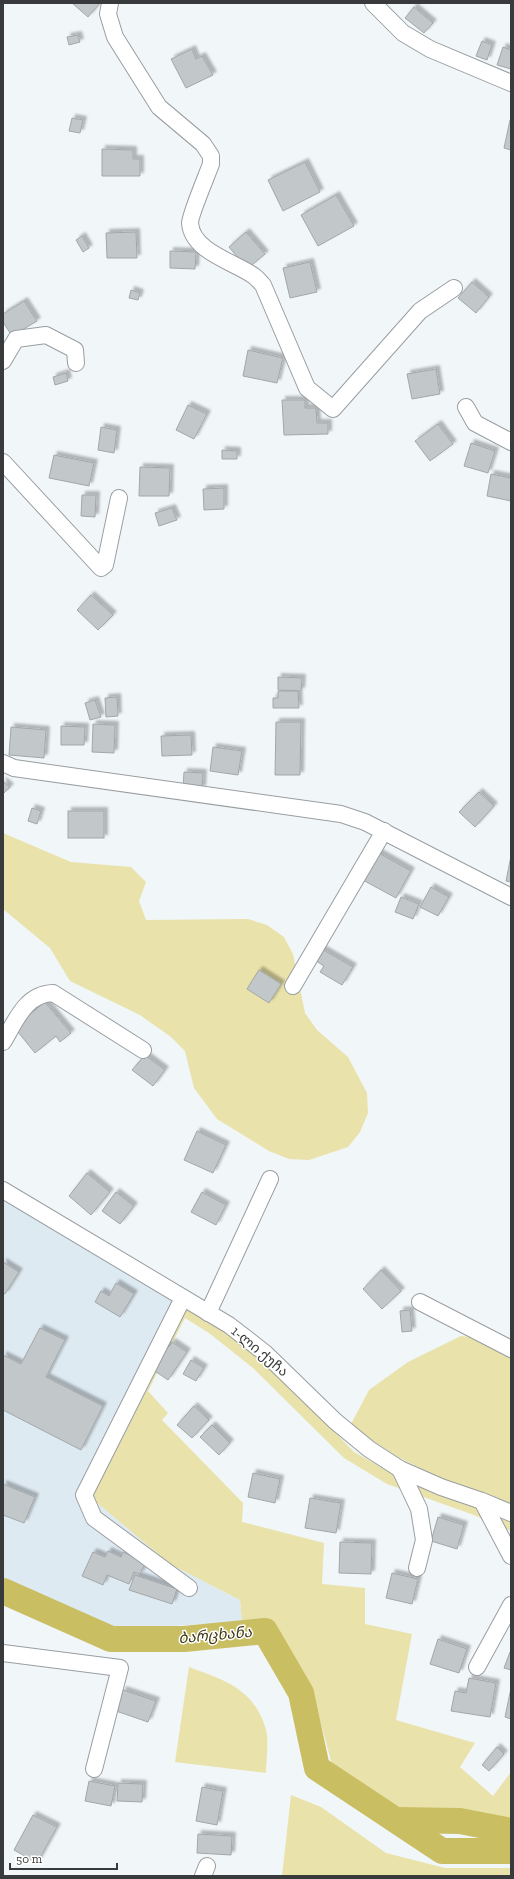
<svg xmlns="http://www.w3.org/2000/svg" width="514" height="1879" font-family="'Zilla Slab','Noto Sans Georgian',serif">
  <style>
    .built { fill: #deeaf2 }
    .green { fill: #e9e2aa }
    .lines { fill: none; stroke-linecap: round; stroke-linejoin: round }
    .river { stroke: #cabe63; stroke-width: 26 }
    .building { fill: #c2c7ca; stroke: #a3a7aa; filter: url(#shadow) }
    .minor-casing { stroke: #999ea1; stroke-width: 18 }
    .minor { stroke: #fff; stroke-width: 16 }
    .labels { text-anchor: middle; stroke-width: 3; stroke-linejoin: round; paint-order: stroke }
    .street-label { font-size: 14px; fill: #383a3b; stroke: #fff }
    .water-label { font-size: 15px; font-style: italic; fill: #3e3912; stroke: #fff }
  </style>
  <defs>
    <filter id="shadow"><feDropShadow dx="3.5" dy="-3.5" stdDeviation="1" flood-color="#0004"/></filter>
  </defs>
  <rect width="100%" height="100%" fill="#f1f6f9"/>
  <polygon class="built" points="3,1199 174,1299 79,1488 170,1564 240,1600 242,1622 115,1629 3,1578"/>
  <g class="green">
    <polygon points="3,833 71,862 131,867 146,882 139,901 146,920 248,919 267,925 284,937 293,954 305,1013 317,1030 348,1057 367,1093 368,1113 360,1132 348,1147 309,1160 289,1159 269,1151 217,1119 194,1088 185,1051 171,1037 140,1015 70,981 50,948 3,909"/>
    <polygon points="186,1307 225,1330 265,1360 354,1452 392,1473 474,1504 511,1521 511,1531 474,1515 387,1484 344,1458 253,1368 209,1333 185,1318 148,1391 168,1413 162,1420 243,1503 242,1522 324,1543 322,1584 365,1588 365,1624 412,1634 396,1720 475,1743 460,1767 493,1796 511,1772 511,1823 457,1814 397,1813 353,1785 331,1761 318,1712 277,1633 265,1622 242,1622 240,1600 170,1564 90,1497"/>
    <polygon points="461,1336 480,1338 511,1351 511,1514 398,1457 350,1426 369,1390 408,1362"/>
    <path d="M189 1667C224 1680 255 1689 266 1730 269 1741 266 1761 266 1773L175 1762Z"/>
    <polygon points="291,1795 321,1807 386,1853 445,1868 511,1868 511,1876 282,1876"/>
  </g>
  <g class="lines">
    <g class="river">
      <polyline points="3,1591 111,1639 184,1639 265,1631 301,1693 317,1768 442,1851 511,1851"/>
      <polyline points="396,1820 460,1821 511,1831"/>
    </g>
  </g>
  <g class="building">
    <polygon points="72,3 100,3 88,17"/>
    <polygon points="414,7 433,23 424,33 405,18"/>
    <polygon points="78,35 80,42 69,45 67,37"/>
    <polygon points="482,41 492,45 487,60 476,56"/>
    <polygon points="503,47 511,50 511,69 497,65"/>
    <polygon points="192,49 196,59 202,56 213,75 186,88 171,59"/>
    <polygon points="72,118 83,120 80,133 69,131"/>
    <polygon points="510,120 511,121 511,150 504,148"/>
    <polygon points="102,149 133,150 133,159 140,159 140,176 102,176"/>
    <polygon points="305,162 320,192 283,211 268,180"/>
    <polygon points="336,195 354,226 318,246 301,215"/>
    <polygon points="136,232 137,258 107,258 106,233"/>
    <polygon points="246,232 265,254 247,269 229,247"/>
    <polygon points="82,236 89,248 83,252 76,240"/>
    <polygon points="170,251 196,252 195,269 170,268"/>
    <polygon points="310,262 317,292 290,298 283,268"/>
    <polygon points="472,282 489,297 476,313 458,298"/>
    <polygon points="131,290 140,293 138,300 129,298"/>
    <polygon points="24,301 37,321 12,336 3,322 3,314"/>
    <polygon points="248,350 283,358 277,383 243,376"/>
    <polygon points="436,369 440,394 412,399 407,374"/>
    <polygon points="66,373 68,381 55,385 53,377"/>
    <polygon points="282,400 305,400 305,408 316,408 317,423 328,423 328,434 284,435"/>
    <polygon points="188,405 207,414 194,439 176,430"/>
    <polygon points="438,424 453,444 430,461 415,441"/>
    <polygon points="101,427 117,430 114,453 98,450"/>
    <polygon points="471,443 495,451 488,473 464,466"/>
    <polygon points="222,450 237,451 237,459 222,459"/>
    <polygon points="54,455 94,463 89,486 49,478"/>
    <polygon points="140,467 170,468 169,496 139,496"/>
    <polygon points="491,474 511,478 511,501 487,496"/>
    <polygon points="224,488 224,509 204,510 203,489"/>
    <polygon points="82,495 96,495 95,517 81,516"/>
    <polygon points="172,508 177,520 159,526 155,513"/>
    <polygon points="91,595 113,615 98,630 77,610"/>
    <polygon points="278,677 302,678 301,691 278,690"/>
    <polygon points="278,691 298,691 299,708 273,708 273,698 278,698"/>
    <polygon points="117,697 118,716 106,717 105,698"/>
    <polygon points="95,700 101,717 90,720 85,703"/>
    <polygon points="276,722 301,722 300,775 275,775"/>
    <polygon points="93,724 115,725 114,753 92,752"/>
    <polygon points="61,726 85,727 84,745 61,745"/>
    <polygon points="11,727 46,730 44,758 9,755"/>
    <polygon points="191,735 192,755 162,756 161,736"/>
    <polygon points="213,747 242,751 238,775 210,771"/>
    <polygon points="184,772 203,773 202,789 183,788"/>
    <polygon points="3,781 10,787 3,794"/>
    <polygon points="479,792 494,806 475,827 459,812"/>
    <polygon points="32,808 41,811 37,824 28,821"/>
    <rect x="68" y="811" width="36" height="27"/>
    <polygon points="377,852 411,871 396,898 361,879"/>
    <polygon points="511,856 511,882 506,881"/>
    <polygon points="431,887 449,897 438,916 420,907"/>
    <polygon points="401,897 419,904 413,919 395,912"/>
    <polygon points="320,948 353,967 342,985 320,972 324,966 313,959"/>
    <polygon points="259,970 281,984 269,1003 247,989"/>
    <polygon points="45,1002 71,1033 60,1042 56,1036 35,1053 14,1027"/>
    <polygon points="145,1055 165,1070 153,1086 132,1070"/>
    <polygon points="197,1131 226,1145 213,1173 184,1160"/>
    <polygon points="87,1173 110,1192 91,1215 69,1196"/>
    <polygon points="116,1192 134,1206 120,1224 102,1211"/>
    <polygon points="202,1192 226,1205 216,1225 191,1212"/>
    <polygon points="3,1262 19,1272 5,1294 3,1293"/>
    <polygon points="381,1270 401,1291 382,1309 363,1289"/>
    <polygon points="116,1283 134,1294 120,1317 95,1302 101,1291 109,1296"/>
    <polygon points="410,1310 412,1331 402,1332 400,1311"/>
    <polygon points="40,1328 65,1340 46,1377 103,1406 81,1450 3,1410 3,1355 21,1364"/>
    <polygon points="172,1342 187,1352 168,1380 149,1367 164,1344 169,1347"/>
    <polygon points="191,1360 204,1368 196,1381 183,1374"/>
    <polygon points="194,1406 209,1420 192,1438 177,1425"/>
    <polygon points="212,1425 230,1443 219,1455 200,1437"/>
    <polygon points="253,1473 280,1479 275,1503 248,1497"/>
    <polygon points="3,1484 35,1497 24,1523 3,1515"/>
    <polygon points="310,1498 341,1503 336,1533 305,1528"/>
    <polygon points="438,1517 464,1525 457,1549 431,1541"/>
    <polygon points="340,1542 372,1543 371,1574 339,1573"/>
    <polygon points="108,1551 121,1557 123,1552 146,1562 140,1574 134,1572 129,1584 107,1575 103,1585 82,1576 93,1552 105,1557"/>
    <polygon points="392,1573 418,1579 412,1604 386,1598"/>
    <polygon points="135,1575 177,1589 172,1604 129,1590"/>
    <polygon points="438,1639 467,1649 459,1673 430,1664"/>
    <polygon points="510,1652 511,1652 511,1670 504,1668"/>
    <polygon points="469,1678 496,1683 490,1717 451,1711 455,1691 466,1693"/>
    <polygon points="511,1688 511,1719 505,1717"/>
    <polygon points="123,1690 156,1701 148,1722 116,1711"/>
    <polygon points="497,1747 504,1754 489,1771 482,1765"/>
    <polygon points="89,1781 115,1786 111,1806 85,1801"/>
    <polygon points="118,1783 143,1784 142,1802 117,1801"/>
    <polygon points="202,1787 223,1791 217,1825 196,1821"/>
    <polygon points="33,1815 57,1827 37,1863 14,1850"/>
    <polygon points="198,1834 232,1836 231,1855 197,1853"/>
  </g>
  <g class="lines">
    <defs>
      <g id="minor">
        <path d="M110 3 108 14 115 37 159 107 203 144 211 156V164C207 175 190 215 190 223 192 252 235 262 254 276 258 279 260 282 263 285L307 388 333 409 420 311 454 288"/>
        <polyline points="373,3 403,33 430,49 511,83"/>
        <polyline points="3,361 16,339 46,335 75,350 76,363"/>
        <polyline points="466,407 475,423 511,442"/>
        <polyline points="3,462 101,568 105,565 119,498"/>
        <polyline points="3,763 14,768 341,814 365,822 511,897"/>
        <polyline points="293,986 384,831"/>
        <path d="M3 1042C16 1021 25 994 53 993L143 1050"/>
        <polyline points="3,1190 229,1325 265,1353 335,1421 369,1449 400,1469 441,1487 482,1501 511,1513"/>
        <polyline points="183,1298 84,1495 94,1518 189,1588"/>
        <polyline points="420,1302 511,1349"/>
        <polyline points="208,1313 270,1179"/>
        <polyline points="400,1469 419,1509 424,1540 417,1568"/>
        <polyline points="482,1501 511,1556"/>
        <polyline points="3,1653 120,1668 94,1769"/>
        <polyline points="477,1667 511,1605"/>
        <polyline points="203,1876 207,1866"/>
      </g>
    </defs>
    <use href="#minor" class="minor-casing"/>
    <use href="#minor" class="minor"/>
  </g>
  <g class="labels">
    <g class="street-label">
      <text transform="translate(260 1351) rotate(40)" y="5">1-ლი ქუჩა</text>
    </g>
    <g class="water-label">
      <text transform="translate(215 1635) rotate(-5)" y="5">ბარცხანა</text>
    </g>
  </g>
  <rect width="514" height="1879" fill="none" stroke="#383a3b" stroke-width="8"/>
  <path d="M10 1863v6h107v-6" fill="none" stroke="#383a3b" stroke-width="2"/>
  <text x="16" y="1863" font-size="12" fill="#383a3b" stroke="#ffffff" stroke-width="3" paint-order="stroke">50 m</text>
</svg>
